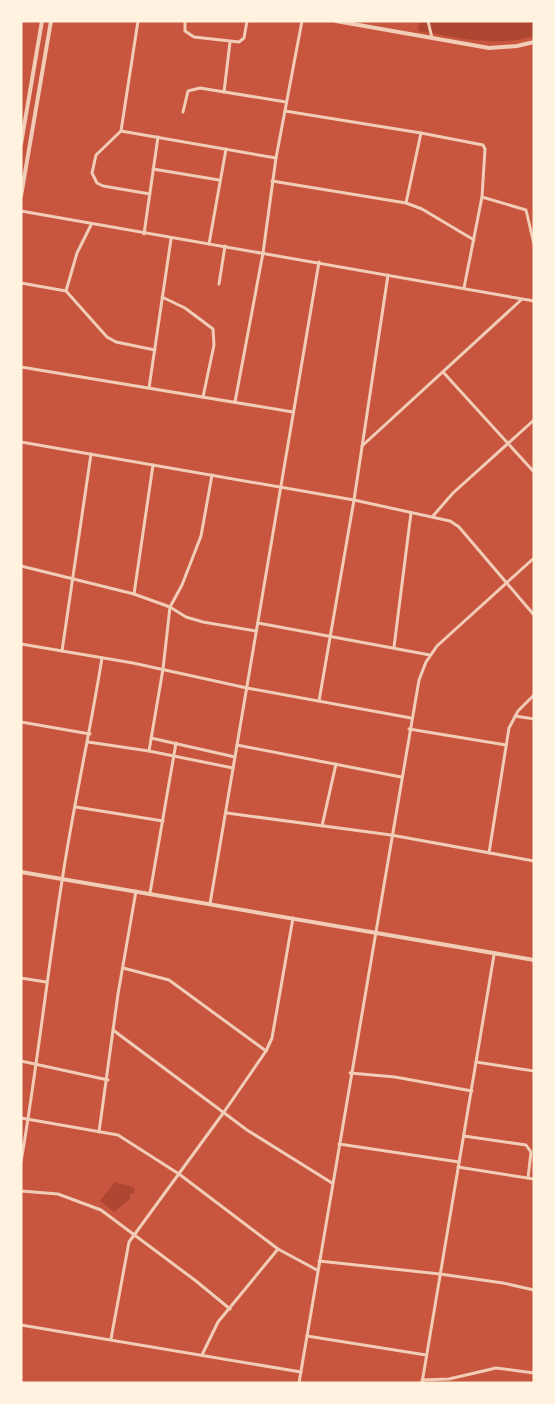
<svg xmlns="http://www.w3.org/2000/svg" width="555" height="1404" font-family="'Times New Roman',serif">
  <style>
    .green { fill: #ae4732 }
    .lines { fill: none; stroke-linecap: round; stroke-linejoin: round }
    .minor { stroke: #f1ccb7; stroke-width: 3 }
    .tertiary { stroke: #f1ccb7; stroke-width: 4 }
  </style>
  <rect width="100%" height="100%" fill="#c8553d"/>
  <g class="green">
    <path d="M420 21H534V36C495 48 457 37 418 31Z"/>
    <polygon points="115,1182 135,1188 133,1194 130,1194 130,1199 114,1212 100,1201"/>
  </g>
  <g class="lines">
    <g class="minor">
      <polyline points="138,21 121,131 96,155 92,173 97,183 103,186 150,194"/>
      <polyline points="185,21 185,31 194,37 239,42 244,38 247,21"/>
      <polyline points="428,21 432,38"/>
      <polyline points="224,92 230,42"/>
      <polyline points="285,111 421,133 483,145 485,149 482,197 464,288"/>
      <polyline points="183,112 188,91 200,88 286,102"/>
      <polyline points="121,131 276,158"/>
      <polyline points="153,169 219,180"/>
      <polyline points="272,181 406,203 422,209 474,240"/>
      <polyline points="482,197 526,210 534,244"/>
      <polyline points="406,203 421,133"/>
      <polyline points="21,211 534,301"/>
      <polyline points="144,234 158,137"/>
      <polyline points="209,244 226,149"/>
      <polyline points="21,283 66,291 107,337 116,342 155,350"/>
      <polyline points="219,284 225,246"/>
      <polyline points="66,291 77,253 91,225"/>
      <polyline points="162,297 185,308 213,329 214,345 203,397"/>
      <polyline points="21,367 293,412"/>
      <polyline points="443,372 534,472"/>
      <polyline points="149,388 171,239"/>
      <polyline points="235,402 263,253 276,158 302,21"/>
      <polyline points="21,442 354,500 450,521 459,527 534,615"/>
      <polyline points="362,446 521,300"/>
      <polyline points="433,516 453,493 534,420"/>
      <polyline points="21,566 134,594 170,607 186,617 203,622 256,631"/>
      <polyline points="134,594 153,465"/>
      <polyline points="258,623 430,655"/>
      <polyline points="21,644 133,663 247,688 411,718"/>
      <polyline points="394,647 411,513"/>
      <polyline points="62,651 91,454"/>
      <polyline points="319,701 354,500 388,275"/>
      <polyline points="515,716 534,719"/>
      <polyline points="21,722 90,734"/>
      <polyline points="409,729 506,745"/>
      <polyline points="151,738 235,757"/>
      <polyline points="88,742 149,751 233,768"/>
      <polyline points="237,745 401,777"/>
      <polyline points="149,751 163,669 170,607 182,585 201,536 212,475"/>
      <polyline points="76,807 163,821"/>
      <polyline points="227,813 391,835 534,861"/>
      <polyline points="322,826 336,764"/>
      <polyline points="489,853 509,728 518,711 534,695"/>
      <polyline points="150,893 176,743"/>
      <polyline points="210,904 319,262"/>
      <polyline points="123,968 169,980 266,1051"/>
      <polyline points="21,978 46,982"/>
      <polyline points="113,1030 247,1130 332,1183"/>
      <polyline points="21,1061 108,1080"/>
      <polyline points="476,1062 534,1071"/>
      <polyline points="350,1073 395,1077 472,1091"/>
      <polyline points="21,1118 118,1135 179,1174 278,1249 317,1270"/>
      <polyline points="99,1132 118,994 136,891"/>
      <polyline points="464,1136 526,1145 531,1152 528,1178"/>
      <polyline points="339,1144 459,1162"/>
      <path d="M21 1162C37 1069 47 975 62 881 73 807 90 733 102 658"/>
      <polyline points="458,1167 534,1179"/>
      <polyline points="21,1191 58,1194 101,1210 196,1281 230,1309"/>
      <polyline points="319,1261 440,1274 503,1283 534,1290"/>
      <polyline points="21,1325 301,1372"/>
      <polyline points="307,1336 426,1355"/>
      <polyline points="111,1339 129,1242 224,1112 266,1051 272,1038 293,918"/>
      <polyline points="202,1355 218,1322 278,1249"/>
      <polyline points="422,1380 449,1379 496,1368 534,1373"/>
      <polyline points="299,1383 419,680 426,662 437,646 534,558"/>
      <polyline points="422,1383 494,955"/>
    </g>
    <g class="tertiary">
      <polyline points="336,21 489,48 517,46 534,42"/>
      <polyline points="21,144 42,21"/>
      <polyline points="21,196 51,21"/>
      <polyline points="21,872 534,960"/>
    </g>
  </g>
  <rect width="555" height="1404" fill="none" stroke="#fff3e0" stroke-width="45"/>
</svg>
